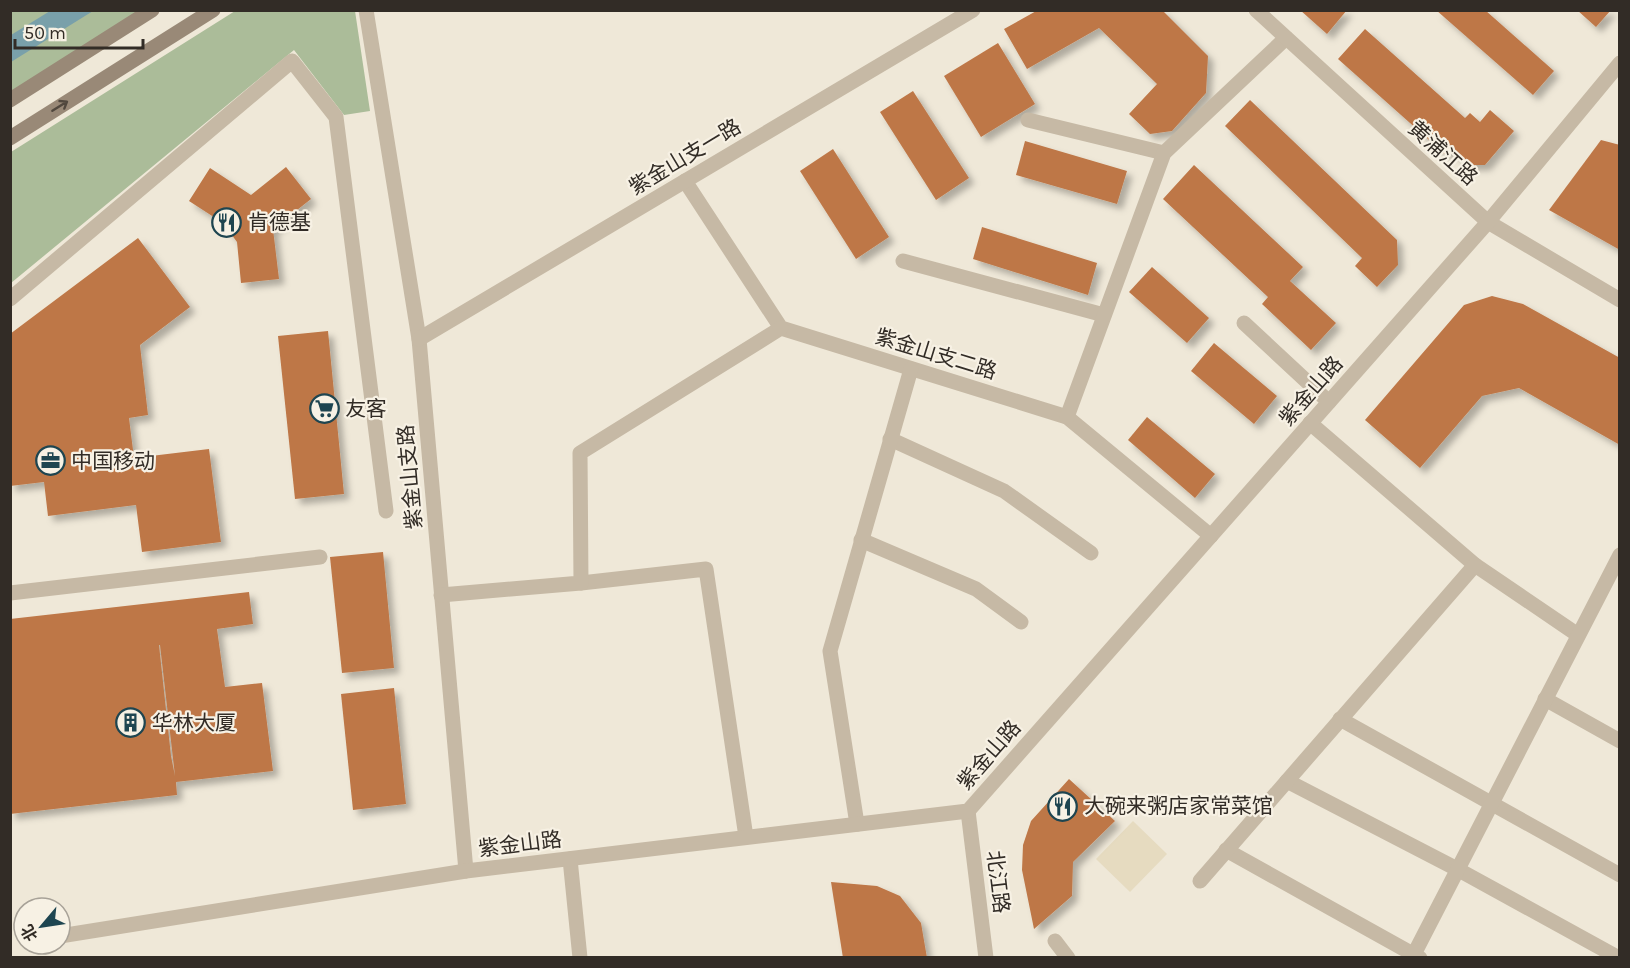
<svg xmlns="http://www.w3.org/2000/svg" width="1630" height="968" font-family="Karla,'Noto Sans SC',sans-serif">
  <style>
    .green { fill: #abbc99 }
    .plaza { fill: #e6dbc0 }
    .water { fill: #79a0aa }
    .building { fill: #be7747; fill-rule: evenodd; filter: url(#shadow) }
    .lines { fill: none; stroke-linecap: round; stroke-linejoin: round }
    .minor { stroke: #c6b9a5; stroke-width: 15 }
    .tertiary { stroke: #c6b9a5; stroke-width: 15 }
    .secondary { stroke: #998977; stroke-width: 15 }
    .oneway { stroke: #51483e }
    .labels { text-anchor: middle; stroke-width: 4.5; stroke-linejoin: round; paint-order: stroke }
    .street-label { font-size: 21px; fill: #322c26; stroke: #f7f1e4 }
    .poi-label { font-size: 21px; fill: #322c26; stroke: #f7f1e4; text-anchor: start }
  </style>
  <defs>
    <filter id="shadow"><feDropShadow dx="5.5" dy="5.5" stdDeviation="3" flood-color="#0004"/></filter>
  </defs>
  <rect width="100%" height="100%" fill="#efe8d8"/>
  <g class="green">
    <polygon points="11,10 154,11 11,101"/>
    <polygon points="235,11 355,11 370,111 344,115 294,50 11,283 11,152"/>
  </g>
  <polygon class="plaza" points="1133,821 1167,854 1130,892 1096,859"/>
  <polygon class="water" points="50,11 93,11 11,62 11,35"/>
  <g class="building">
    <polygon points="1038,10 1162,10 1208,56 1206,93 1172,131 1150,134 1129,114 1157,84 1099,28 1027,69 1004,29"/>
    <polygon points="1300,10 1347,10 1327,34"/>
    <polygon points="1436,10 1485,10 1554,71 1533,95"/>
    <polygon points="1577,10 1611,10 1596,27"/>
    <polygon points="1365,29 1465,118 1470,113 1480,122 1490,110 1514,131 1485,165 1467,165 1450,150 1446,155 1338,59"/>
    <polygon points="998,43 1035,104 981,137 944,76"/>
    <polygon points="913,91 969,178 936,200 880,112"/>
    <polygon points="1250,100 1397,240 1398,265 1377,287 1355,266 1362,258 1225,126"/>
    <polygon points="1601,140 1620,145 1620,250 1549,210"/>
    <polygon points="1025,141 1127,171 1117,204 1016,175"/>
    <polygon points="833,149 889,237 856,259 800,171"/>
    <polygon points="1194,165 1303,267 1290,281 1336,323 1311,350 1262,304 1268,297 1163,199"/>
    <polygon points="286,167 311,199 273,229 279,279 241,283 237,242 223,223 189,201 210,168 251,195"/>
    <polygon points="982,227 1097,263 1088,295 973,259"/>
    <polygon points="138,238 190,307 140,345 148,415 129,418 134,458 209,449 221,542 142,552 136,505 48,516 44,482 10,486 10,334"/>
    <polygon points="1152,267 1209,318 1187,343 1129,292"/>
    <polygon points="1492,296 1523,304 1620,358 1620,445 1519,388 1482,396 1420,468 1365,420 1464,305"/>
    <polygon points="328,331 344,494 295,499 278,336"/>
    <polygon points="1214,343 1277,396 1254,424 1191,371"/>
    <polygon points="1147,417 1215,474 1195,498 1128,440"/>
    <polygon points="383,552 394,668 342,673 330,557"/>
    <path d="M249 592 253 624 217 629 225 687 262 683 273 771 176 782 177 795 10 814V619ZM159 645H160L175 776 171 756Z"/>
    <polygon points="394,688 406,804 353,810 341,694"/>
    <polygon points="1069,779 1115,821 1073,862 1072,896 1034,929 1022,870 1023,845 1031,821"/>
    <polygon points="831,882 877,886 900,896 921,923 927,958 843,958"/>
  </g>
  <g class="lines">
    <g class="minor">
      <polyline points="366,10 419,339 466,871"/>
      <polyline points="1028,120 1164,153"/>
      <polyline points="685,181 781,328 1067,417 1211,536"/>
      <polyline points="903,261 1104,315"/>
      <polyline points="10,299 292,61 336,117 386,511"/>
      <polyline points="1244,323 1329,402"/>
      <polyline points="419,339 973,10"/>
      <polyline points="1067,417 1164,153 1286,38"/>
      <polyline points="1310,423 1475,565 1578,635"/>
      <polyline points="890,439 1004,491 1091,553"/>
      <polyline points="861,540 976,589 1021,622"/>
      <polyline points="581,583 706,569 746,837"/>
      <polyline points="10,593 320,557"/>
      <polyline points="441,595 581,583 580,453 781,328"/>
      <polyline points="1545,699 1620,741"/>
      <polyline points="1340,719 1620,875"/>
      <polyline points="1287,781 1457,869 1619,958"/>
      <polyline points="857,824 830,651 911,369"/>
      <polyline points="1226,850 1420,958"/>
      <polyline points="570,859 580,958"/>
      <polyline points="1200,881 1475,565"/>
      <polyline points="1055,941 1068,958"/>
      <polyline points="1412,958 1620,555"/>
    </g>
    <g class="tertiary">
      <polyline points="1256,10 1488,222 1620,300"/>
      <polyline points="968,811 986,958"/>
      <polyline points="60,936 466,871 968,811 1488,222 1620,63"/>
    </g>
    <g class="secondary">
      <polyline points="10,100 152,10"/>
      <polyline points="10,138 213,10"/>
    </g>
  </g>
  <defs><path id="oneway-shaft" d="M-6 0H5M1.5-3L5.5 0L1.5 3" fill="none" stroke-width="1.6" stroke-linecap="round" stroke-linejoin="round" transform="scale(1.5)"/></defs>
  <use class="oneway" href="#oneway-shaft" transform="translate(60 106) rotate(-32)"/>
  <defs>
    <symbol id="restaurant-ring" viewBox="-11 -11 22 22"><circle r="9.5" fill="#f7f1e4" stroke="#1e4550" stroke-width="1.5"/><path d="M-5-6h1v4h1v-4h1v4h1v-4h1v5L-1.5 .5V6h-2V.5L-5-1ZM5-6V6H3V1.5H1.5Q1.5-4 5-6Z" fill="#1e4550"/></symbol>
    <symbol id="supermarket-ring" viewBox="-11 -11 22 22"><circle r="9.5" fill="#f7f1e4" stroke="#1e4550" stroke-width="1.5"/><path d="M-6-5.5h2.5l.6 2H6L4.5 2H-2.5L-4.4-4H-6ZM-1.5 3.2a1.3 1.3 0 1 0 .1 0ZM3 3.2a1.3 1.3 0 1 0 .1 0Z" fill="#1e4550"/></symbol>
    <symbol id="office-ring" viewBox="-11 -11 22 22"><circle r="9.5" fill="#f7f1e4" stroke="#1e4550" stroke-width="1.5"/><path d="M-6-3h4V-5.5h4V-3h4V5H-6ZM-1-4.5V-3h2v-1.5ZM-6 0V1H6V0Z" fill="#1e4550"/></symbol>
    <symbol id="building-ring" viewBox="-11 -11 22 22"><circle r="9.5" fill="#f7f1e4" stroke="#1e4550" stroke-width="1.5"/><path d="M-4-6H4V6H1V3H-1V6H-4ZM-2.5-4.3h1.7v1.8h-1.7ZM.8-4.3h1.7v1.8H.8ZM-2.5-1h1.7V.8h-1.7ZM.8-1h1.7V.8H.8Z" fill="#1e4550"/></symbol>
  </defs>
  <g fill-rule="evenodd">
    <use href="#restaurant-ring" x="210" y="206" width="33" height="33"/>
    <use href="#supermarket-ring" x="308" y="392" width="33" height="33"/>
    <use href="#office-ring" x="34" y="444" width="33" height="33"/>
    <use href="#building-ring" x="114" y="706" width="33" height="33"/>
    <use href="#restaurant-ring" x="1046" y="790" width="33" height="33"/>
  </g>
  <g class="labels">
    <g class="street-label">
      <text transform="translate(1443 153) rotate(42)" y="7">黄浦江路</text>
      <text transform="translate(685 157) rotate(-31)" y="7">紫金山支一路</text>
      <text transform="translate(936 354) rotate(17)" y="7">紫金山支二路</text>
      <text transform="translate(1311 391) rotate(-49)" y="7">紫金山路</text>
      <text transform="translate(410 477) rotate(-95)" y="7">紫金山支路</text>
      <text transform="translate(989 755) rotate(-49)" y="7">紫金山路</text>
      <text transform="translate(520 844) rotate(-7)" y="7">紫金山路</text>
      <text transform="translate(998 882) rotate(83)" y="7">北江路</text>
    </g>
    <g class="poi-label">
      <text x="248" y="229">肯德基</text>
      <text x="345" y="416">友客</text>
      <text x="71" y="468">中国移动</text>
      <text x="152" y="730">华林大厦</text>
      <text x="1084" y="813">大碗来粥店家常菜馆</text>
    </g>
  </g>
  <rect width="1630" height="968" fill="none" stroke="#322c26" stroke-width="24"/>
  <g transform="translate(42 926) rotate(241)"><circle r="28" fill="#f7f1e4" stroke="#a8a298" stroke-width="1.5"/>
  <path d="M0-4.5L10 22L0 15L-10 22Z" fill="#1e4550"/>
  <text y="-9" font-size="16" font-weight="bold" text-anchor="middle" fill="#322c26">北</text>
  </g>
  <path d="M15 39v9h128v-9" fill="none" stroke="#322c26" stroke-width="3"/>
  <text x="24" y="39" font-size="18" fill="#322c26" stroke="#f7f1e4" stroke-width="4.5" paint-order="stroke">50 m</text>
</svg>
